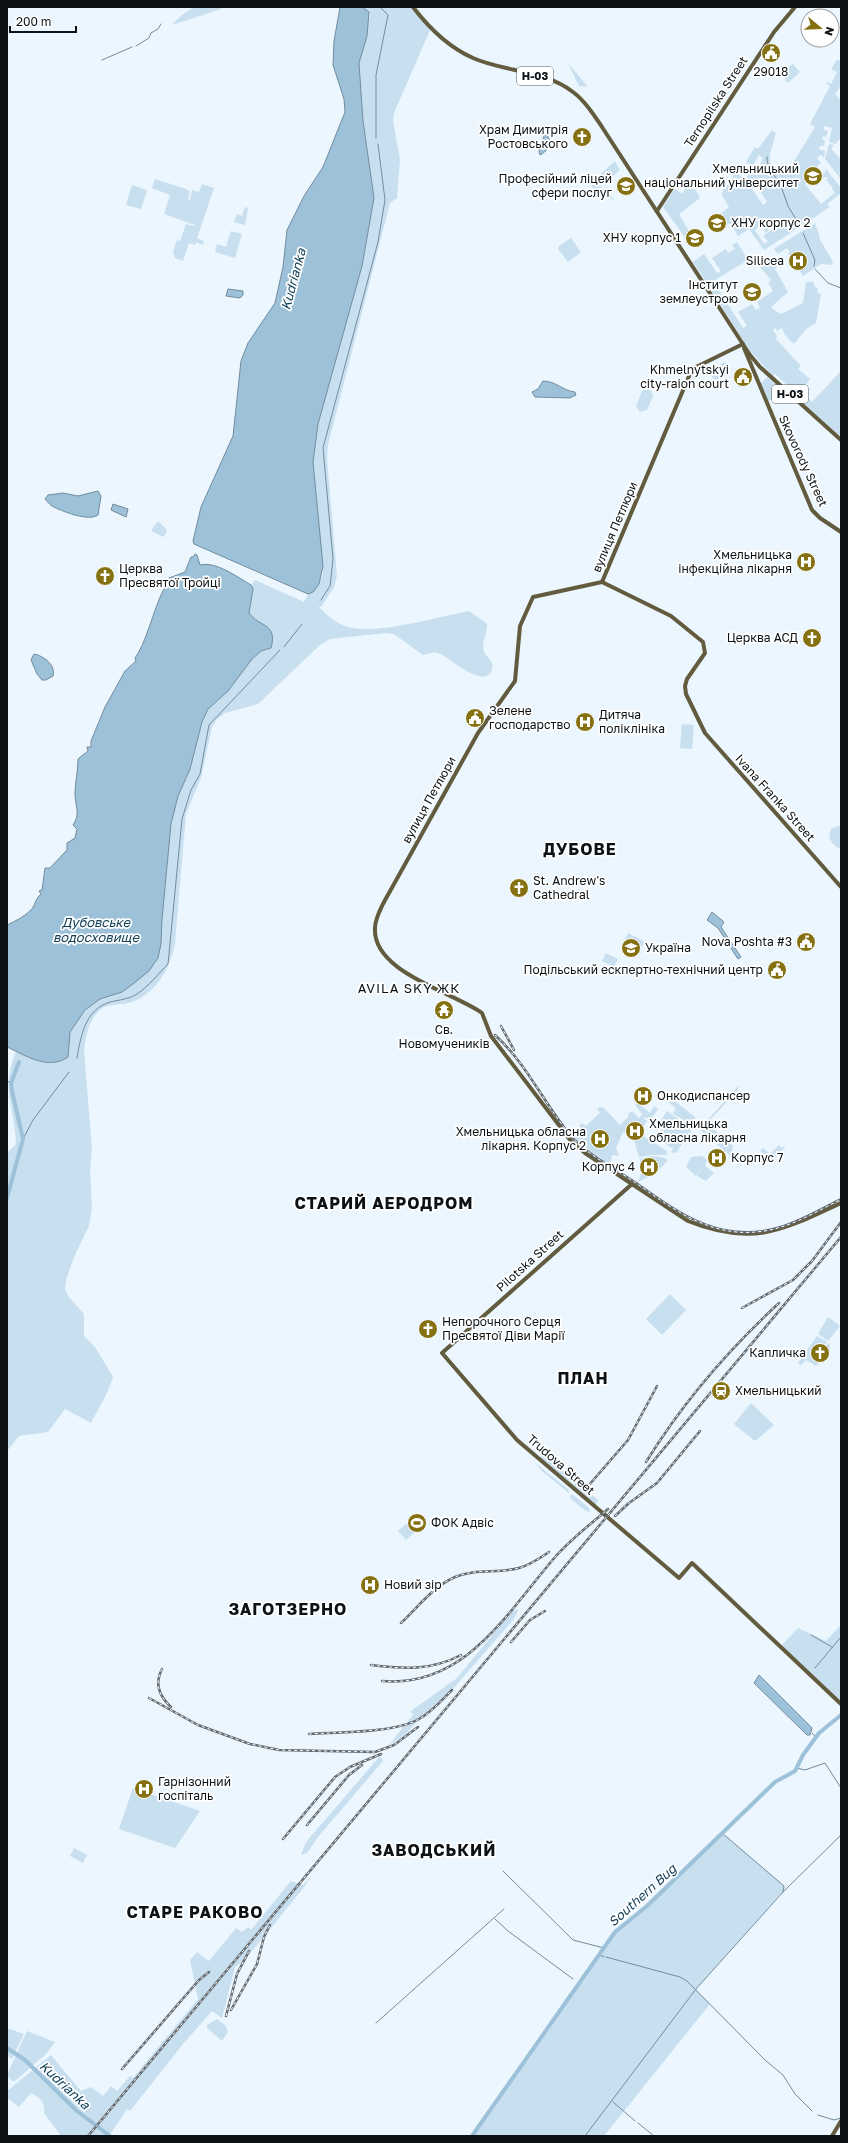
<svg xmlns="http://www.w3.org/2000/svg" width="848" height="2143" font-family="'Golos Text',sans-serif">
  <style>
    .green { fill: #c8dfef; fill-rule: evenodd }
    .water { fill: #9dc1d9; stroke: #728c9e }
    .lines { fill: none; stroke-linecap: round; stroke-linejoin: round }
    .stream { stroke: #728c9e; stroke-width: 1 }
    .river { stroke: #9dc1d9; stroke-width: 4 }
    .major { stroke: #625b3e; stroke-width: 4 }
    .rail-casing { stroke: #646c72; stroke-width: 2.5 }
    .rail { stroke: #fff; stroke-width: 1; stroke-dasharray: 3; stroke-linecap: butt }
    .labels { text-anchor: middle; stroke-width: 3.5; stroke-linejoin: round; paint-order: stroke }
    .shield { fill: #fff; stroke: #55595c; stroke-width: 1 }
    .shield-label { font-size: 11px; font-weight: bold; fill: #0c1216 }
    .poi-label { font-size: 12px; fill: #0c1216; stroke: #fff; text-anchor: end }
    .street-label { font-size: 12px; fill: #0c1216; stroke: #fff }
    .water-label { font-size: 13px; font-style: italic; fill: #14425b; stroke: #fff }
    .neighbourhood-label { font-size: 13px; letter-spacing: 1px; fill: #0c1216; stroke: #fff }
    .district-label { font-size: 16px; font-weight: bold; letter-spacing: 1px; fill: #0c1216; stroke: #fff }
  </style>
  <rect width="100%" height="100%" fill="#ebf6fe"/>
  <g class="green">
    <path d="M195 7H220L221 9 172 25C178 18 186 11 195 7Z"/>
    <path d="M362 7H412L430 30 394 113 393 121 400 160 397 198 390 203 328 445 327 459 337 576 334 587 321 607 318 606C327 615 336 624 348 627 378 635 437 617 469 611L487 624C488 633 481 642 484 651 485 656 491 659 492 664 493 666 492 670 491 672 483 687 451 660 441 654L435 652 423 655 394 634 386 633 330 639 320 645 258 704 225 713 217 719 212 727 201 778 186 814 175 943C171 968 154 997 128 1003 119 1005 108 1004 101 1009 88 1020 86 1036 84 1051L92 1148 90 1170 92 1208 89 1226 74 1257 66 1280 65 1289 68 1296 84 1314V1336L95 1347 113 1377 107 1393 91 1423 65 1409 48 1432 19 1436 7 1451V1153L16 1144C15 1105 0 1093 16 1051L45 1063 64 1060 68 1054 70 1032 85 1010 100 999 122 992 155 964 161 944 162 919 171 824 178 796 190 769 202 722 208 709 228 691 252 659 261 651 271 648C271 638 270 628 261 622 256 619 253 618 249 613L253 589 251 585 255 580 304 602 308 594H310L319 584 323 574 313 462 318 424 362 266 374 198 363 121 359 63 370 16 369 12Z"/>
    <path d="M837 60 841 61V86L835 94 841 101V138L835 144 829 142 832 128 824 126V130L828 131 826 137 823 136 822 139 825 141 824 146H820L819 149 825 151 824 158 821 155 817 158 821 163 809 173V179H811L805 184 821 204 835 193 832 189 833 188 826 180 828 177 821 178 820 176 825 172 826 169 841 188V193L827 204 830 207 764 250 749 229 738 236 730 223 723 228 716 217 729 207 722 195 724 187 734 182 731 180 736 171 743 179H746L752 170 756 172 763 158 759 155 753 166 746 162 755 147 758 149 772 130 776 133 770 154V163L784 175 788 171 815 127 810 124 830 86 826 83 827 82 831 84 837 72 831 69ZM757 186 767 202 763 205 752 189ZM761 225 766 233 769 230 768 228 770 226 773 229 763 236 768 241 764 244 755 230Z"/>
    <polygon points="568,63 588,87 579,86"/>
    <polygon points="793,64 800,72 788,83 781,74"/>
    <polygon points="829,144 834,145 831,149 841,159 841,171 839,173 841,179 825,159"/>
    <polygon points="615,161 620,170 605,183 598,176"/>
    <polygon points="155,179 186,189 190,192 188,199 190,200 192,190 199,192 202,184 214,188 197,238 204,241 203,245 196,242 195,245 189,243 183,261 175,258 173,252 177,240 180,241 186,224 194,226 195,225 164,214 170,195 152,188"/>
    <polygon points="592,180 603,189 608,187 608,191 615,202 605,194 598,196 591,185"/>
    <polygon points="132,185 147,190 141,209 126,205"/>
    <polygon points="686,188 695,189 700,198 679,214 694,240 689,243 663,207 675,189 682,194"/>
    <polygon points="245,207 248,208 245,225 234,222 237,214 242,216"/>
    <polygon points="815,223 820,237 819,238 832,260 833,265 821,264 803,276 788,253 790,252 787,248 778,254 774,249"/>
    <polygon points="231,231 242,234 235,258 215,252 217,244 226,247"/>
    <polygon points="571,238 581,252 568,262 558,249 559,246"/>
    <polygon points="737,242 748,260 710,283 707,283 693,262 704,254 717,273 721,271 712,258 726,249 728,253 735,249 732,245"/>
    <polygon points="776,257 780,262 775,269 788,292 771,307 774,310 781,314 803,303 806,282 813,282 815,287 818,288 817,292 821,294 816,323 806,329 794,344 785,335 782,328 777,331 775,328 773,330 777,336 776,339 801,366 798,369 810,379 801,391 812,402 841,371 841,437 784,386 786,384 775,374 773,376 751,352 711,290 720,282 722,286 718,289 743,328 747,326 738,312 752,304 756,310 760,308 757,302 773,291 768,283 771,280 760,267"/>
    <polygon points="725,362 730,373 714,381 709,370"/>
    <polygon points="768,377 782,391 767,402 760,384"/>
    <polygon points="648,389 651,391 653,396 647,410 640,412 636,406 642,391"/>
    <polygon points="158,521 166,529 167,532 163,537 151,531"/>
    <polygon points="682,724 694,725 692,749 680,748"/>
    <polygon points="841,825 841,849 834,845 829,838 831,829"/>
    <polygon points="628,933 645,942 639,951 624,942"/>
    <polygon points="606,953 618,959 614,967 602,961"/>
    <polygon points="739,1085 738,1090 707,1123 733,1146 732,1153 741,1159 742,1166 696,1126 699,1120 706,1122"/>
    <polygon points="669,1101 676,1102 695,1117 694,1126 673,1114 676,1108 669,1103"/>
    <polygon points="637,1102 650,1113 654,1106 658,1109 651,1119 642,1117 647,1121 639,1133 668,1152 666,1155 650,1155 639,1157 632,1133 630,1131 627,1133 623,1132 616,1148 619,1156 612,1155 610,1165 585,1148 573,1137 580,1129 580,1124 581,1123 586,1126 600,1113 597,1109 600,1107 604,1108 620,1125 629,1116 628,1114 632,1111 639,1118 642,1114 635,1105"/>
    <polygon points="667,1111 692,1129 676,1153 671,1152 674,1147 672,1148 660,1140 663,1135 660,1133 663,1127 659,1124"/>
    <polygon points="779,1145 781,1148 786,1146 773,1160 760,1151 763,1148 770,1154"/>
    <polygon points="650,1156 662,1157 668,1160 658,1171 655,1171 649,1162 645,1164 649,1175 651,1176 638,1182 642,1171 640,1159"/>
    <polygon points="702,1156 707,1160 705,1166 714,1173 706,1181 697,1176 703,1166 696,1176 686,1167 691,1157"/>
    <polygon points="670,1294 686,1310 662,1335 646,1319"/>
    <polygon points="828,1317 840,1326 828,1341 818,1334"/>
    <polygon points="817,1336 827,1342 817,1355 818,1356 828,1343 830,1345 830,1352 816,1366 806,1360 801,1365 798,1363"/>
    <polygon points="751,1403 774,1425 755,1441 734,1424"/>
    <polygon points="542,1454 597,1499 598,1501 595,1505 541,1458"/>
    <polygon points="535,1463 568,1489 570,1494 542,1471"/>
    <polygon points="572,1494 589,1508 590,1512 586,1511 571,1499 570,1497"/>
    <polygon points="407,1523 414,1533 406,1540 398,1531"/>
    <polygon points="519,1609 513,1620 452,1690 418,1720 406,1734 389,1745 413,1715 411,1711 457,1678 512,1611"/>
    <polygon points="841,1625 841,1702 781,1646 798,1628 826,1641"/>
    <polygon points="380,1756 383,1761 318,1837 307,1853 301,1855 306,1842"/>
    <polygon points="133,1788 200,1811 175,1848 119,1829"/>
    <polygon points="722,1833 784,1886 785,1889 696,1989 710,2004 604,2136 472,2136 615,1932 647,1906"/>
    <polygon points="74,1848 87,1855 83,1863 70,1856"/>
    <path d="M311 1876 305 1886 244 1961 235 1967 222 2018 212 2011 183 2044 130 2111 127 2109 109 2136H61L44 2113C45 2101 41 2099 31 2093L19 2107 7 2098V2091L51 2055 81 2091 91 2087 103 2096 111 2086 117 2091 130 2076 133 2078 198 1999 190 1960 197 1952 209 1961 236 1928 242 1932 248 1927 251 1930 291 1881 303 1885Z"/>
    <polygon points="217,2019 225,2025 228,2032 222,2041 207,2028 207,2025"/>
    <polygon points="7,2028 24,2034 12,2059 7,2055"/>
    <polygon points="27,2031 55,2042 46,2054 15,2081 12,2081 7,2075"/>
  </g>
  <g class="water">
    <polygon points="340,7 362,7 369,12 367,36 359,63 363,121 374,198 362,266 318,424 313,462 323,566 319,584 313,592 308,594 194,544 193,541 201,507 233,436 241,361 248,343 275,303 283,267 287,230 304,196 323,167 345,112 344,99 333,65 334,41"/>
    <path d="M545 133 549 138C550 145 547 152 540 155L539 151Z"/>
    <polygon points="228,289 243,291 243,295 240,298 226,296"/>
    <path d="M543 381C556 381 563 391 575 392L576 395 570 398 535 397 532 392 538 389Z"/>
    <path d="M98 491 101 496 98 515C89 522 61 511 52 506 49 504 47 501 45 499L48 495 63 493 78 496Z"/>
    <polygon points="113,504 128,509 126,517 111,510"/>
    <path d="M195 554 197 555 200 565C215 561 236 576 251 585L253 589 249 613C259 627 278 623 271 648L261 651 252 659 228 691 208 709 202 722 190 769 178 796 171 824 162 919 161 944 158 958 149 971 133 984 122 992 100 999 85 1010 70 1032 68 1057C48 1071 25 1055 7 1047V925C16 921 25 916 31 910 35 906 35 899 41 894L39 891 42 890 45 868H50L67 850V843L75 838 77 829 73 825C81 814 75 806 75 794 75 783 78 771 78 759L88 751 87 747H91V741L105 707 125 671 136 661 135 658C149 639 157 592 170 581L169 578 185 572 191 557H193Z"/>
    <path d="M34 654C44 656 56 665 53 676L46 680H42L37 674 31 660Z"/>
    <polygon points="712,912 724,922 721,927 741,957 738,959 718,928 707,920"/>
    <polygon points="759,1675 812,1728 810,1735 807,1735 754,1683"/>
  </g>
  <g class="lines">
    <g class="stream">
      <polyline points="136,46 149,38 151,33 158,29 161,24"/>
      <polyline points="102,60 132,47"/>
      <polyline points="376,138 376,75 388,15 380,7"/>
      <path d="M767 157C766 167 776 176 780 185"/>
      <polyline points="781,186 788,206 800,226"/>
      <polyline points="803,233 815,260 814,266"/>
      <polyline points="815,269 828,283 841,288"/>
      <polyline points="321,600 330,586 333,559 323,448 378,242 385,200 378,144"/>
      <polyline points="284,647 302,624"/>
      <path d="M77 1058C81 1035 85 1010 110 1002 119 1000 129 999 137 994 149 986 158 974 168 964L182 819 191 790 200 774 209 725 280 650"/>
      <polyline points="7,1081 11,1083"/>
      <polyline points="23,1139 33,1120 69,1072"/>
      <polyline points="811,1635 832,1647"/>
      <polyline points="815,1668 841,1637"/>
      <polyline points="812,1733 816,1737"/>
      <polyline points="797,1768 805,1770 825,1763 841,1788"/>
      <polyline points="722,1833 784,1886 783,1892"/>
      <polyline points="503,1871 573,1940 604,1948"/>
      <polyline points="495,1919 508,1931 573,1979"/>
      <polyline points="600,1955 604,1957"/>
      <polyline points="606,1957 680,1977 687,1981 765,2060 783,2075 795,2094 812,2111"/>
      <polyline points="376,2023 504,1909"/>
      <polyline points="613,2102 635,2121"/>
      <polyline points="818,2115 834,2120 841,2118"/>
      <polyline points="638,2123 654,2136"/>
      <polyline points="585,2136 696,1989 783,1892 841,1835"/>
    </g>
    <g class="river">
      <polyline points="7,1198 23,1139 12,1091 11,1083 19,1062"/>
      <polyline points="7,2048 25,2060 77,2111 110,2136"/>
      <polyline points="472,2136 615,1932 647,1906 775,1782 795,1771 803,1755 819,1733 841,1715"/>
    </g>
    <g class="major">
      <path d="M413 7C429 28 448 47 473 58 504 72 545 70 573 92 585 101 594 115 602 127L750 355 760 367 841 440"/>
      <polyline points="657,211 774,32 795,7"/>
      <polyline points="744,348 812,510 820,518 841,532"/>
      <path d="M602 582 533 597 520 626 515 681 478 733 384 902C380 910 375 919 375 928 372 972 453 992 482 1013L491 1036 571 1141 585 1153 688 1221C752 1247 783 1230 841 1203"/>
      <polyline points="602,582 671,616 703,642 705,653 687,679 685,686 686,694 705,733 841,887"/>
      <polyline points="602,582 692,369 743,344"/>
      <polyline points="632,1184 442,1353 517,1440 679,1578 692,1563 841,1704"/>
      <polyline points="832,2136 841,2121"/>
    </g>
    <defs>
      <g id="rail">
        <polyline points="501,1026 514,1050"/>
        <path d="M495 1035C526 1063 544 1103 570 1135 587 1155 614 1168 636 1183 681 1215 722 1245 781 1227 801 1221 822 1209 841 1199"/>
        <polyline points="742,1308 793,1280 812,1261 841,1222"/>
        <path d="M646 1462C683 1402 728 1350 779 1303"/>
        <polyline points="589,1485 628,1440 657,1386"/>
        <polyline points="615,1516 629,1503 657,1483 700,1431"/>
        <path d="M401 1623C418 1607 434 1586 455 1577 476 1568 498 1574 519 1568 530 1565 540 1558 549 1552"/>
        <polyline points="511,1642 530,1620 545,1611"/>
        <path d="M371 1665C403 1669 431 1671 461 1655"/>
        <path d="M162 1669C154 1684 159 1696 171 1707"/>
        <path d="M382 1681C466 1688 508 1611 556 1556 572 1538 591 1524 608 1509"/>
        <polyline points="149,1698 198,1725 250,1744 279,1750 375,1752 394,1745 418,1727"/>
        <path d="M309 1734C338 1732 395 1733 419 1719 432 1712 442 1700 452 1690"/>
        <polyline points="307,1825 349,1775 362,1765"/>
        <polyline points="283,1839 335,1777 350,1767 381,1754"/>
        <polyline points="231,2010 257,1964 264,1937 270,1925"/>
        <polyline points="226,2016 237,1974 249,1951"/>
        <polyline points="122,2069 199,1980 209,1972"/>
        <polyline points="88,2136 841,1237"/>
      </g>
    </defs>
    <use href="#rail" class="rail-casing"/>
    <use href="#rail" class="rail"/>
  </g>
  <defs>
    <symbol id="civic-disc" viewBox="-11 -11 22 22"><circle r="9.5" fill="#867112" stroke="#fff"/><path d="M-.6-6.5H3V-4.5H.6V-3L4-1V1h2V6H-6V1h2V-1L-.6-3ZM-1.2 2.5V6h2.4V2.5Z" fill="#fff"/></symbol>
    <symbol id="church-disc" viewBox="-11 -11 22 22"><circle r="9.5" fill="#867112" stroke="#fff"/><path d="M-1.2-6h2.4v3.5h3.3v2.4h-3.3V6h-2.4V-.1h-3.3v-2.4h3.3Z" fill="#fff"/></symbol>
    <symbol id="university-disc" viewBox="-11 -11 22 22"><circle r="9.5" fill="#867112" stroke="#fff"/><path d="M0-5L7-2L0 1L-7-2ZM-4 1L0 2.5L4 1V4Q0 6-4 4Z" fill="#fff"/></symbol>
    <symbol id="hospital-disc" viewBox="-11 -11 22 22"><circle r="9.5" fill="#867112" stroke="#fff"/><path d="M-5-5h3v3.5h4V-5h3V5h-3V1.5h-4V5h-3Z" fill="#fff"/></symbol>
    <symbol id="temple-disc" viewBox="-11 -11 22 22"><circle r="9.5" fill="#867112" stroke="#fff"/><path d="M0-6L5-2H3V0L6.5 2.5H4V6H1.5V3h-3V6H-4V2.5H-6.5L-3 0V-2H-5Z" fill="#fff"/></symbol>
    <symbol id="station-disc" viewBox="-11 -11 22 22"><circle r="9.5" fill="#867112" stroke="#fff"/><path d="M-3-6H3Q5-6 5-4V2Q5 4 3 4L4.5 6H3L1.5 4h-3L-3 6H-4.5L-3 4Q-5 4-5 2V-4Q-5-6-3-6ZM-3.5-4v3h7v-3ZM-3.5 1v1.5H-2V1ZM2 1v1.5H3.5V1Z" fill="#fff"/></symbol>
    <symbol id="stadium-disc" viewBox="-11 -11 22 22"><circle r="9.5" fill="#867112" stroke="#fff"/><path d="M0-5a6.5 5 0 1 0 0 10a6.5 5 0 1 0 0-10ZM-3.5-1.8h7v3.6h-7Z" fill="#fff"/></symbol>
  </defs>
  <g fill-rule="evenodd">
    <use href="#civic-disc" x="760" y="42" width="22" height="22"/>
    <use href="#church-disc" x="571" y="126" width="22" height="22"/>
    <use href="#university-disc" x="802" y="165" width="22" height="22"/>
    <use href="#university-disc" x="615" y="175" width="22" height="22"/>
    <use href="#university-disc" x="706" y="212" width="22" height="22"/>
    <use href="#university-disc" x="684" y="227" width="22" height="22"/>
    <use href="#hospital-disc" x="787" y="250" width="22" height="22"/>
    <use href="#university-disc" x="741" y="281" width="22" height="22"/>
    <use href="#civic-disc" x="732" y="366" width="22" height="22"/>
    <use href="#hospital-disc" x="795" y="551" width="22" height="22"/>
    <use href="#church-disc" x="94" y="565" width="22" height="22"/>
    <use href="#church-disc" x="801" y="627" width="22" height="22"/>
    <use href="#civic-disc" x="464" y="707" width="22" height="22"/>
    <use href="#hospital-disc" x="574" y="711" width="22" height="22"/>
    <use href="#church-disc" x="508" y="877" width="22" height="22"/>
    <use href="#civic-disc" x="795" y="931" width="22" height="22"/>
    <use href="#university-disc" x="620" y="937" width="22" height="22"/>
    <use href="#civic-disc" x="766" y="959" width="22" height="22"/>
    <use href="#temple-disc" x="433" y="999" width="22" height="22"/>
    <use href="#hospital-disc" x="632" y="1085" width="22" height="22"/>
    <use href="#hospital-disc" x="624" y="1120" width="22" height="22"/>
    <use href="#hospital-disc" x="589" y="1128" width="22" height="22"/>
    <use href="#hospital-disc" x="706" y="1147" width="22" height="22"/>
    <use href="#hospital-disc" x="638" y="1156" width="22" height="22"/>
    <use href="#church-disc" x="417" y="1318" width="22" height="22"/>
    <use href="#church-disc" x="809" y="1342" width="22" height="22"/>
    <use href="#station-disc" x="710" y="1380" width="22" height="22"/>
    <use href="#stadium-disc" x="406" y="1512" width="22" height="22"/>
    <use href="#hospital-disc" x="359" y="1574" width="22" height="22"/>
    <use href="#hospital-disc" x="133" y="1778" width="22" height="22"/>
  </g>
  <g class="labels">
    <g class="shield">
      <rect x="517" y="67" width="36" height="18" rx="3"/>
      <rect x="772" y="385" width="36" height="18" rx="3"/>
    </g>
    <g class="shield-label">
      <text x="535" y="80">Н-03</text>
      <text x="790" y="398">Н-03</text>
    </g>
    <g class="poi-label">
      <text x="771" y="76" text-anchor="middle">29018</text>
      <text x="568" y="134">Храм Димитрія<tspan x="568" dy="14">Ростовського</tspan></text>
      <text x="799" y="173">Хмельницький<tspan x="799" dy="14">національний університет</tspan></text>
      <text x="612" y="183">Професійний ліцей<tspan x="612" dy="14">сфери послуг</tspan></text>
      <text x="731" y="227" text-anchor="start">ХНУ корпус 2</text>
      <text x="681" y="242">ХНУ корпус 1</text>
      <text x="784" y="265">Silicea</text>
      <text x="738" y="289">Інститут<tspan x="738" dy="14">землеустрою</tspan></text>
      <text x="729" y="374">Khmelnytskyi<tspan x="729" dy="14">city-raion court</tspan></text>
      <text x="792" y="559">Хмельницька<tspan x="792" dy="14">інфекційна лікарня</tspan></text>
      <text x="119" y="573" text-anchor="start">Церква<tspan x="119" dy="14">Пресвятої Тройці</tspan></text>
      <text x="798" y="642">Церква АСД</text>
      <text x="489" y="715" text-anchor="start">Зелене<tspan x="489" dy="14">господарство</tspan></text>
      <text x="599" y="719" text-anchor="start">Дитяча<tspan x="599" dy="14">поліклініка</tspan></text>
      <text x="533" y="885" text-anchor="start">St. Andrew's<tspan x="533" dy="14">Cathedral</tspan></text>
      <text x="792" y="946">Nova Poshta #3</text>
      <text x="645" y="952" text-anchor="start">Україна</text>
      <text x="763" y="974">Подільський ескпертно-технічний центр</text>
      <text x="444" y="1034" text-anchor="middle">Св.<tspan x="444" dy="14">Новомучеників</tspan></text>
      <text x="657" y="1100" text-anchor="start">Онкодиспансер</text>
      <text x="649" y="1128" text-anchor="start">Хмельницька<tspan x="649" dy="14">обласна лікарня</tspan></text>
      <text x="586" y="1136">Хмельницька обласна<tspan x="586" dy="14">лікарня. Корпус 2</tspan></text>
      <text x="731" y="1162" text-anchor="start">Корпус 7</text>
      <text x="635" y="1171">Корпус 4</text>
      <text x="442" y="1326" text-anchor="start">Непорочного Серця<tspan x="442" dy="14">Пресвятої Діви Марії</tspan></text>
      <text x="806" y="1357">Капличка</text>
      <text x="735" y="1395" text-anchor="start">Хмельницький</text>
      <text x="431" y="1527" text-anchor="start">ФОК Адвіс</text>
      <text x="384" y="1589" text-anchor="start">Новий зір</text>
      <text x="158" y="1786" text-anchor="start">Гарнізонний<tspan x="158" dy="14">госпіталь</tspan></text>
    </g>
    <g class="street-label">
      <text transform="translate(716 102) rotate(-57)" y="4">Ternopilska Street</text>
      <text transform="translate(803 461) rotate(65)" y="4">Skovorody Street</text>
      <text transform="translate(615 527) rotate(-67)" y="4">вулиця Петлюри</text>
      <text transform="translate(775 798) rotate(48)" y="4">Ivana Franka Street</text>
      <text transform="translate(429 800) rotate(-61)" y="4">вулиця Петлюри</text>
      <text transform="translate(530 1261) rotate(-42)" y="4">Pilotska Street</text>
      <text transform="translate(561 1465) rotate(41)" y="4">Trudova Street</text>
    </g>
    <g class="water-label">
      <text transform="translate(293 279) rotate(-75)" y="5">Kudrianka</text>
      <text x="96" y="927">Дубовське<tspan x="96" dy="15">водосховище</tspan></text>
      <text transform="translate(642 1895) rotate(-42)" y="5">Southern Bug</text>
      <text transform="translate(65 2085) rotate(43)" y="5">Kudrianka</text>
    </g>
    <g class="neighbourhood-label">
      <text x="409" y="993">AVILA SKY ЖК</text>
    </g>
    <g class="district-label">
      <text x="580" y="855">ДУБОВЕ</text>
      <text x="384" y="1209">СТАРИЙ АЕРОДРОМ</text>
      <text x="583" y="1384">ПЛАН</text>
      <text x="288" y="1615">ЗАГОТЗЕРНО</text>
      <text x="434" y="1856">ЗАВОДСЬКИЙ</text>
      <text x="195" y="1918">СТАРЕ РАКОВО</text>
    </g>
  </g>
  <rect width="848" height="2143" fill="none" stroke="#0c1216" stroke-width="16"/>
  <g transform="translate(820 28) rotate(109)"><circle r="19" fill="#ffffff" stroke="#9ea0a2"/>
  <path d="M0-3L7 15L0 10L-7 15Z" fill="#867112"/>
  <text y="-6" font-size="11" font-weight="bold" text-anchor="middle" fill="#0c1216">N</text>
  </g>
  <path d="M10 26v6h66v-6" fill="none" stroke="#0c1216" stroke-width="2"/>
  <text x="16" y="26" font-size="12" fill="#0c1216" stroke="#ffffff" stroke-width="3" paint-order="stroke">200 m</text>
</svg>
